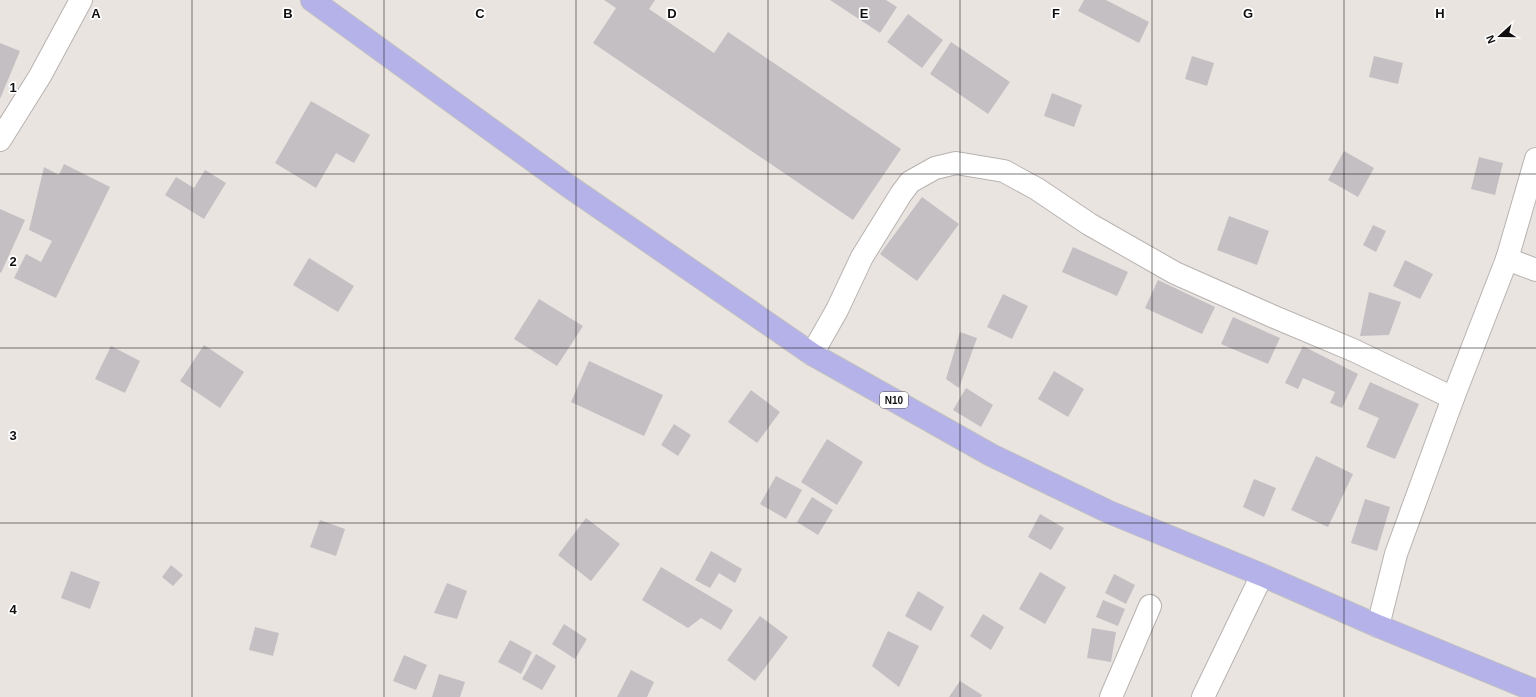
<svg xmlns="http://www.w3.org/2000/svg" width="1536" height="697" font-family="Helvetica,sans-serif">
  <style>
    .building { fill: #c4bfc3 }
    .lines { fill: none; stroke-linecap: round; stroke-linejoin: round }
    .minor-casing { stroke: #b8b2b0; stroke-width: 24 }
    .major-casing { stroke: #c1c0c0; stroke-width: 24 }
    .minor { stroke: #fff; stroke-width: 22 }
    .major { stroke: #b4b2e9; stroke-width: 22 }
    .grid { fill: none; stroke: #100e0e; stroke-width: 1; stroke-opacity: 0.55 }
    .labels { text-anchor: middle; stroke-width: 3.5; stroke-linejoin: round; paint-order: stroke }
    .shield { fill: #fff; stroke: #585656; stroke-width: 1 }
    .shield-label { font-size: 10px; font-weight: bold; fill: #100e0e }
    .grid-label { font-size: 13px; text-anchor: middle; font-weight: bold; fill: #100e0e; stroke: #fff; stroke-width: 3.5; stroke-linejoin: round; paint-order: stroke }
  </style>
  <rect width="100%" height="100%" fill="#eae4e1"/>
  <g class="building">
    <polygon points="604,0 655,0 649,9 714,53 728,32 901,149 853,220 593,43 616,8"/>
    <polygon points="830,0 886,0 897,7 880,33"/>
    <polygon points="1084,0 1106,0 1149,22 1139,43 1078,11"/>
    <polygon points="908,14 943,40 922,68 887,42"/>
    <polygon points="951,42 1010,82 988,114 930,74"/>
    <polygon points="0,43 20,51 0,99"/>
    <polygon points="1192,56 1214,63 1207,86 1185,79"/>
    <polygon points="1374,56 1403,63 1398,84 1369,77"/>
    <polygon points="1052,93 1082,105 1074,127 1044,116"/>
    <polygon points="311,101 370,135 354,163 336,153 316,188 275,163"/>
    <polygon points="1344,151 1374,168 1358,197 1328,180"/>
    <polygon points="1479,157 1503,163 1495,195 1471,189"/>
    <polygon points="64,164 110,187 56,298 14,278 26,254 41,262 52,241 29,230 44,167 59,175"/>
    <polygon points="205,170 226,183 204,219 165,195 176,177 194,188"/>
    <polygon points="922,197 959,224 917,281 880,254"/>
    <polygon points="0,209 25,220 1,273 0,272"/>
    <polygon points="1229,216 1269,231 1257,265 1217,250"/>
    <polygon points="1373,225 1386,231 1376,252 1363,245"/>
    <polygon points="1073,247 1128,272 1117,296 1062,272"/>
    <polygon points="309,258 354,286 338,312 293,285"/>
    <polygon points="1405,260 1433,274 1420,299 1393,286"/>
    <polygon points="1158,280 1215,307 1202,334 1145,308"/>
    <polygon points="1369,292 1401,302 1389,335 1360,336"/>
    <polygon points="1003,294 1028,306 1012,339 987,327"/>
    <polygon points="539,299 583,326 557,366 514,339"/>
    <polygon points="1233,317 1280,338 1268,364 1221,344"/>
    <polygon points="960,332 977,338 959,388 946,379"/>
    <polygon points="204,345 244,372 220,408 180,381"/>
    <polygon points="111,346 140,361 125,393 95,379"/>
    <polygon points="1303,346 1358,374 1342,408 1330,403 1335,392 1303,378 1298,389 1285,383"/>
    <polygon points="589,361 663,395 644,436 571,402"/>
    <polygon points="1054,371 1084,389 1068,417 1038,399"/>
    <polygon points="1370,382 1419,404 1395,459 1366,447 1379,418 1358,409"/>
    <polygon points="966,388 993,405 981,427 953,410"/>
    <polygon points="751,390 780,412 757,443 728,422"/>
    <polygon points="674,424 691,435 678,456 661,445"/>
    <polygon points="827,439 863,462 837,505 801,482"/>
    <polygon points="1316,456 1353,474 1328,527 1291,510"/>
    <polygon points="776,476 802,490 786,519 760,504"/>
    <polygon points="1254,479 1276,488 1264,517 1243,507"/>
    <polygon points="812,497 833,510 818,535 797,522"/>
    <polygon points="1365,499 1390,507 1377,551 1351,543"/>
    <polygon points="1040,514 1064,528 1051,550 1028,537"/>
    <polygon points="586,518 620,544 591,581 558,555"/>
    <polygon points="320,520 345,529 336,556 310,547"/>
    <polygon points="711,551 742,569 735,583 719,573 710,588 695,580"/>
    <polygon points="171,565 183,575 173,586 162,577"/>
    <polygon points="661,567 733,610 721,630 701,618 688,628 642,600"/>
    <polygon points="71,571 100,582 90,609 61,598"/>
    <polygon points="1040,572 1066,587 1045,624 1019,609"/>
    <polygon points="1114,574 1135,585 1126,604 1105,593"/>
    <polygon points="447,583 467,591 457,619 434,613"/>
    <polygon points="918,591 944,607 931,631 905,616"/>
    <polygon points="1103,600 1125,609 1118,626 1096,617"/>
    <polygon points="983,614 1004,627 991,650 970,636"/>
    <polygon points="760,616 788,637 755,681 727,660"/>
    <polygon points="564,624 587,639 575,659 552,644"/>
    <polygon points="255,627 279,633 273,656 249,650"/>
    <polygon points="1092,628 1116,632 1111,662 1087,658"/>
    <polygon points="888,631 919,646 899,687 872,666"/>
    <polygon points="510,640 532,652 521,674 498,662"/>
    <polygon points="536,654 556,666 542,690 522,679"/>
    <polygon points="404,655 427,665 416,690 393,681"/>
    <polygon points="631,670 654,682 647,697 617,697"/>
    <polygon points="439,674 465,682 460,697 432,697"/>
    <polygon points="960,681 982,695 981,697 949,697"/>
  </g>
  <g class="lines">
    <defs>
      <g id="minor">
        <polyline points="0,140 40,76 81,0"/>
        <polyline points="1507,259 1536,270"/>
        <polyline points="812,354 837,310 862,257 901,194 910,182 935,168 956,163 1004,171 1037,189 1089,224 1175,273 1272,316 1353,350 1453,398"/>
        <polyline points="1378,626 1396,554 1453,398 1507,259 1536,159"/>
        <polyline points="1111,697 1150,606"/>
        <polyline points="1203,697 1262,575"/>
      </g>
      <polyline id="major" points="312,0 567,185 812,354 991,455 1109,512 1262,575 1378,626 1536,691"/>
    </defs>
    <use href="#minor" class="minor-casing"/>
    <use href="#major" class="major-casing"/>
    <use href="#minor" class="minor"/>
    <use href="#major" class="major"/>
  </g>
  <path class="grid" d="M192 0V697M384 0V697M576 0V697M768 0V697M960 0V697M1152 0V697M1344 0V697M0 174H1536M0 348H1536M0 523H1536"/>
  <g class="labels">
    <rect class="shield" x="880" y="392" width="28" height="16" rx="3"/>
    <g class="shield-label">
      <text x="894" y="404">N10</text>
    </g>
  </g>
  <g class="grid-label">
    <text x="96" y="18">A</text>
    <text x="288" y="18">B</text>
    <text x="480" y="18">C</text>
    <text x="672" y="18">D</text>
    <text x="864" y="18">E</text>
    <text x="1056" y="18">F</text>
    <text x="1248" y="18">G</text>
    <text x="1440" y="18">H</text>
    <text x="13" y="92">1</text>
    <text x="13" y="266">2</text>
    <text x="13" y="440">3</text>
    <text x="13" y="614">4</text>
  </g>
  <g transform="translate(1500 36) rotate(249)" stroke="#ffffff" stroke-width="3" paint-order="stroke">
  <path d="M0-3L7 15L0 10L-7 15Z" fill="#100e0e"/>
  <text y="-6" font-size="11" font-weight="bold" text-anchor="middle" fill="#100e0e">N</text>
  </g>
</svg>
